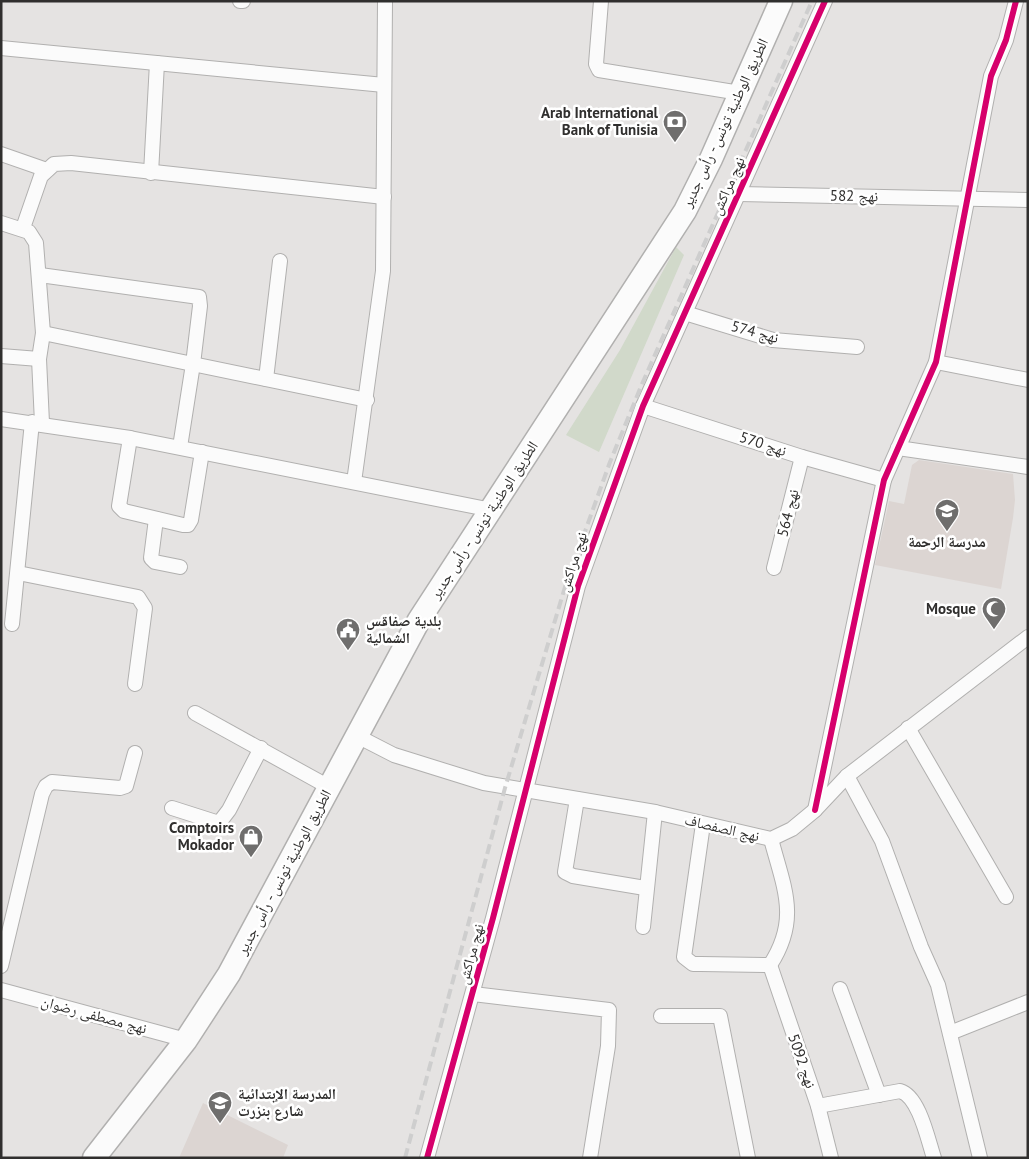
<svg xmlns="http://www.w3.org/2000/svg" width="1029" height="1159" font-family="'PT Sans','Noto Naskh Arabic',sans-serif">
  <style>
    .built { fill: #dcd5d2 }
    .green { fill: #d1d9ca }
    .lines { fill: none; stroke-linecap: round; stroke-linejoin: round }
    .minor-casing { stroke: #b1b0af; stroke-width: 16 }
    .primary-casing { stroke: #b1b0af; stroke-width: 25 }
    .minor { stroke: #fbfbfb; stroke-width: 14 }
    .primary { stroke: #fbfbfb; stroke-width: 22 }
    .rail { stroke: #cecece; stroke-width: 4; stroke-dasharray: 10 5; stroke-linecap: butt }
    .cycleway-casing { stroke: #fff; stroke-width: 9 }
    .cycleway { stroke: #d6006c; stroke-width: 6 }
    .labels { text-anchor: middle; stroke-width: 5; stroke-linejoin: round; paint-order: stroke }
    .poi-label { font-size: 15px; font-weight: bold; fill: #302f2e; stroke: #fff; text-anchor: end }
    .street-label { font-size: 15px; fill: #302f2e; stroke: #fff }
  </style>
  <rect width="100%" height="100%" fill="#e5e3e2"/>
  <g class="built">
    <polygon points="919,460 1013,474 1015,500 1013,518 1001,589 875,565 889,501 904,504 912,465"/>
    <polygon points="203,1103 288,1145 283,1158 179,1158"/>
  </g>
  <polygon class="green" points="676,247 684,255 599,452 566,435 620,350"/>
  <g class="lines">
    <defs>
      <g id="minor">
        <polyline points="240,1 243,1"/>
        <polyline points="601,1 596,64 599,70 740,93"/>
        <polyline points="1,48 384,85"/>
        <polyline points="1,154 47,170"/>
        <polyline points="151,173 157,63"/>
        <polyline points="739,194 1028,200"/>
        <polyline points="1,223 29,232 36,243 43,333 39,359 42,423"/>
        <polyline points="23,228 41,176 54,164 71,163 384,197"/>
        <polyline points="40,275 199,297 200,306 193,364 180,447"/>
        <polyline points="685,313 773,340 857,347"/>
        <polyline points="43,333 367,400"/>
        <polyline points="1,356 39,359"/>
        <polyline points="936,362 1028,380"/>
        <polyline points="266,379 280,261"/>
        <polyline points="643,406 802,457 884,480"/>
        <polyline points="1,419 130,438 492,510"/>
        <polyline points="130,438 119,506 124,511 183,525 188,525 191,520 202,452"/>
        <polyline points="898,448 1028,467"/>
        <polyline points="354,482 383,271 385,1"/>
        <polyline points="156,519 151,558 155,562 180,567"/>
        <polyline points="774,568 802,457"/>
        <polyline points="18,573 138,597 145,608 135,684"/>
        <polyline points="12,624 32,422"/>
        <polyline points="195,713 329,787"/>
        <polyline points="908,728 1006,897"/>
        <polyline points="357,736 394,755 484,783 655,812 771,839 792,829 815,810 847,776 1028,637"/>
        <polyline points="847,776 882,841 921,947 938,985 980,1158"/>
        <polyline points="577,799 565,872 573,876 645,888"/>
        <polyline points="172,808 219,823 229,810 261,748"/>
        <polyline points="815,810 884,480 936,362 991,76 1006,40 1016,1"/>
        <polyline points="703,824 684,957 693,964 701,964 770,965"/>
        <polyline points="643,927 655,812"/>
        <polyline points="770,965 818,1106 831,1158"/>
        <path d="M770 965C800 919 784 888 771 839"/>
        <polyline points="1,966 42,794 46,786 52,782 120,788 126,786 135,753"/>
        <polyline points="840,989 879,1095"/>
        <polyline points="1,990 186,1040"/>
        <polyline points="473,994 609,1010 608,1046 590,1158"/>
        <polyline points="661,1016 720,1016 748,1158"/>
        <polyline points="950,1033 1028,1002"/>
        <path d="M818 1106 900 1091C919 1096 928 1140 934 1158"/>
        <polyline points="427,1158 493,918 578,586 643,406 825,1"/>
      </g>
      <polyline id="primary" points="94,1158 186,1040 229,974 419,620 685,211 711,159 781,1"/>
    </defs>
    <use href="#minor" class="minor-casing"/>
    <use href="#primary" class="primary-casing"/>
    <use href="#minor" class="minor"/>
    <use href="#primary" class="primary"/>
    <polyline class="rail" points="405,1158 505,788 565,587 610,462 642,384 812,1"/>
    <defs>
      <g id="cycleway">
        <polyline points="815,810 884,480 936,362 991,76 1006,40 1016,1"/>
        <polyline points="427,1158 493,918 578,586 643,406 825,1"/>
      </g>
    </defs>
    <use href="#cycleway" class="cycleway-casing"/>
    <use href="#cycleway" class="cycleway"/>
  </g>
  <defs>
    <symbol id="bank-pin" viewBox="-11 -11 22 30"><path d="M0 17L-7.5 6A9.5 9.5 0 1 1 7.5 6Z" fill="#6f6e6d" stroke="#fff"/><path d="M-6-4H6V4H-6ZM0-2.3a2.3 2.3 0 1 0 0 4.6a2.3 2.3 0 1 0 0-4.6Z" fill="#fff"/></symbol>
    <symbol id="school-pin" viewBox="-11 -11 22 30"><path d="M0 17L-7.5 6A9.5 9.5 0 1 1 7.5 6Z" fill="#6f6e6d" stroke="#fff"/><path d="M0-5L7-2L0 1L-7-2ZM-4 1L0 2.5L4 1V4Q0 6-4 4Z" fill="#fff"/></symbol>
    <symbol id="mosque-pin" viewBox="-11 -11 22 30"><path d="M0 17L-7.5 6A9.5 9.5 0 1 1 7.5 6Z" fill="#6f6e6d" stroke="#fff"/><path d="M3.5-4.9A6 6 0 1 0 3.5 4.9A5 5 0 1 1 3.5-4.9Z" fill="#fff"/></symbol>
    <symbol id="civic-pin" viewBox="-11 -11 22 30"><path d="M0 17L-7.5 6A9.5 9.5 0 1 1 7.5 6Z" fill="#6f6e6d" stroke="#fff"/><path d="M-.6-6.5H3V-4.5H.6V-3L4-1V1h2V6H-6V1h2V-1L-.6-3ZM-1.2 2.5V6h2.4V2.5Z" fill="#fff"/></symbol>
    <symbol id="shop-pin" viewBox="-11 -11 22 30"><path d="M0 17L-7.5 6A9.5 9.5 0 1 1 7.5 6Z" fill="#6f6e6d" stroke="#fff"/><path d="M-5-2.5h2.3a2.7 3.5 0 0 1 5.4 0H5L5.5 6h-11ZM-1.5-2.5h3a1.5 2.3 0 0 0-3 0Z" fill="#fff"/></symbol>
  </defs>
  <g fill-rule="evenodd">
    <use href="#bank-pin" x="661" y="108" width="28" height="38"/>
    <use href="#school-pin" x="933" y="497" width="28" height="38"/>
    <use href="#mosque-pin" x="980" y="595" width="28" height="38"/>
    <use href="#civic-pin" x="334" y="616" width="28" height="38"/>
    <use href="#shop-pin" x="237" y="823" width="28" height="38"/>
    <use href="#school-pin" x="206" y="1089" width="28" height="38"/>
  </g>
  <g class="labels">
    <g class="poi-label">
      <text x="658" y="118">Arab International<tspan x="658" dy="17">Bank of Tunisia</tspan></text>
      <text x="947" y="547" text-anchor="middle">مدرسة الرحمة</text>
      <text x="976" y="614">Mosque</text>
      <text x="366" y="626" text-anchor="start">بلدية صفاقس<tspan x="366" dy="17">الشمالية</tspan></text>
      <text x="234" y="833">Comptoirs<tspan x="234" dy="17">Mokador</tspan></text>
      <text x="238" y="1099" text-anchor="start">المدرسة الإبتدائية<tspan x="238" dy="17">شارع بنزرت</tspan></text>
    </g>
    <g class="street-label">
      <text transform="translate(725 123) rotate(-65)" y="5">الطريق الوطنية تونس - رأس جدير</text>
      <text transform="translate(728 186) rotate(-66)" y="5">نهج مراكش</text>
      <text transform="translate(854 196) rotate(1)" y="5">نهج 582</text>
      <text transform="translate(755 332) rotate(15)" y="5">نهج 574</text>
      <text transform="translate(763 444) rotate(18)" y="5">نهج 570</text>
      <text transform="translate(788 513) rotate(-76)" y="5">نهج 564</text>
      <text transform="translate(484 520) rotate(-57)" y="5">الطريق الوطنية تونس - رأس جدير</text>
      <text transform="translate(573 562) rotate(-72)" y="5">نهج مراكش</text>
      <text transform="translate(722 828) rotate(13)" y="5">نهج الصفصاف</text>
      <text transform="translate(284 872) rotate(-62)" y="5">الطريق الوطنية تونس - رأس جدير</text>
      <text transform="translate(471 954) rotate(-75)" y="5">نهج مراكش</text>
      <text transform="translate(94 1015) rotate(15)" y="5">نهج مصطفى رضوان</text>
      <text transform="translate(802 1061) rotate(71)" y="5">نهج 5092</text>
    </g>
  </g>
  <rect width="1029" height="1159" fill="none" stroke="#302f2e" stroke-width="5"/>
</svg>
